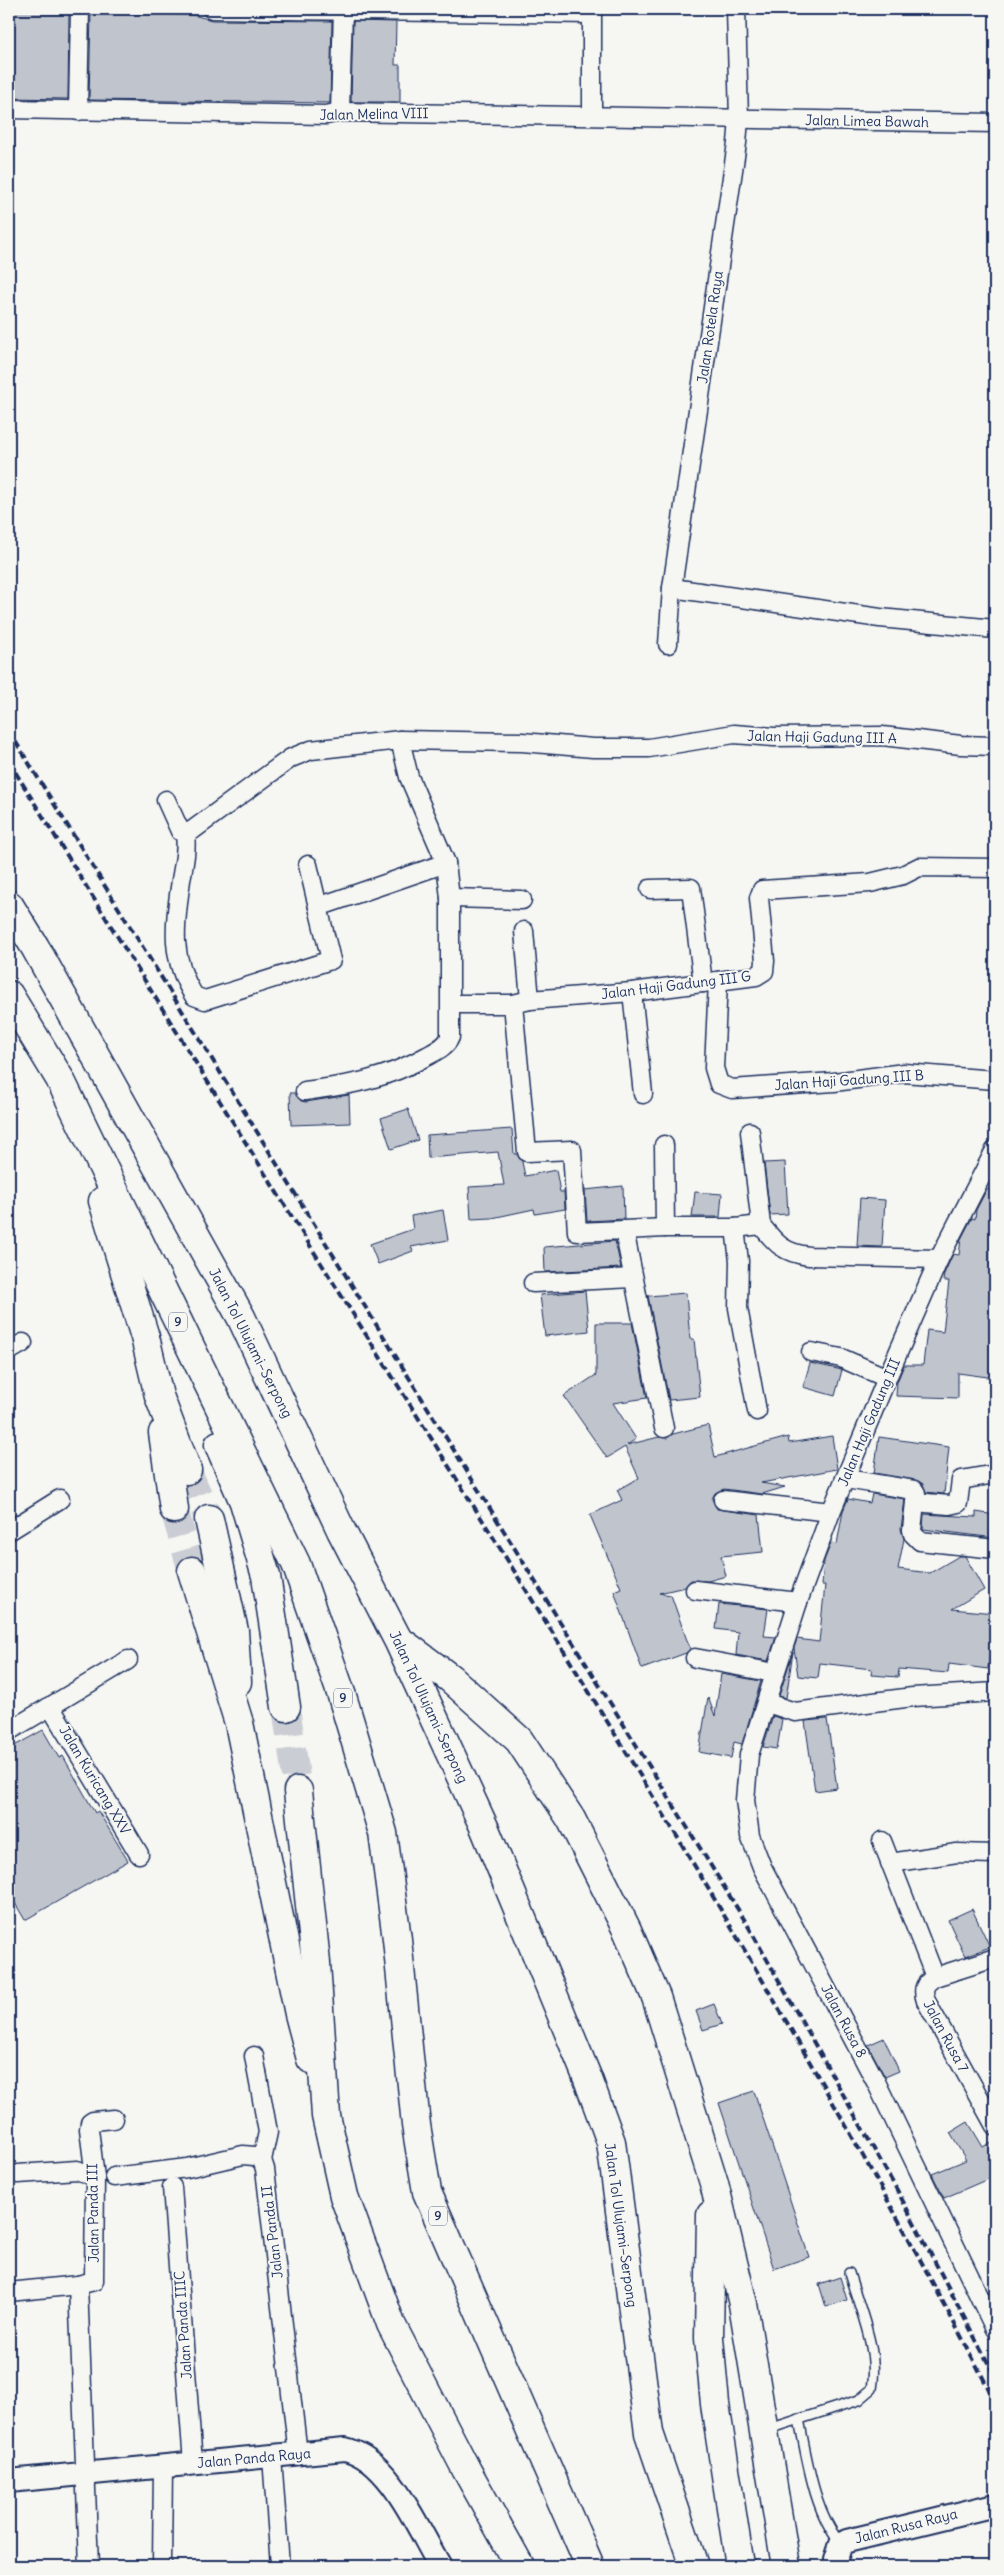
<svg xmlns="http://www.w3.org/2000/svg" width="1004" height="2575" font-family="Delius,sans-serif">
  <style>
    .building { fill: #c0c4cd; stroke: #1b2f5e }
    .lines { fill: none; stroke-linecap: round; stroke-linejoin: round }
    .motorway-tunnel { stroke: #caced4; stroke-width: 28; stroke-dasharray: 28 14; stroke-linecap: butt }
    .service-casing { stroke: #1b2f5e; stroke-width: 12 }
    .minor-casing { stroke: #1b2f5e; stroke-width: 21 }
    .tertiary-casing { stroke: #1b2f5e; stroke-width: 26 }
    .motorway-casing { stroke: #1b2f5e; stroke-width: 31 }
    .service { stroke: #f6f6f2; stroke-width: 9 }
    .minor { stroke: #f6f6f2; stroke-width: 18 }
    .tertiary { stroke: #f6f6f2; stroke-width: 22 }
    .motorway { stroke: #f6f6f2; stroke-width: 28 }
    .rail { stroke: #1b2f5e; stroke-width: 4; stroke-dasharray: 8 4; stroke-linecap: butt }
    .labels { text-anchor: middle; stroke-width: 4; stroke-linejoin: round; paint-order: stroke }
    .shield { fill: #f6f6f2; stroke: #5d6b8a; stroke-width: 1 }
    .shield-label { font-size: 12px; font-weight: bold; fill: #1b2f5e }
    .street-label { font-size: 14px; fill: #1b2f5e; stroke: #f6f6f2 }
  </style>
  <rect width="100%" height="100%" fill="#f6f6f2"/>
  <filter id="ink" filterUnits="userSpaceOnUse"><feTurbulence type="fractalNoise" baseFrequency=".02" numOctaves="2"/><feDisplacementMap in="SourceGraphic" scale="10" xChannelSelector="R" yChannelSelector="G"/><feConvolveMatrix kernelMatrix="1 2 1 2 8 2 1 2 1" color-interpolation-filters="sRGB"/></filter>
  <g filter="url(#ink)">
    <g class="building">
      <polygon points="10,9 66,9 66,12 69,12 68,99 9,98"/>
      <polygon points="91,13 193,15 212,20 332,21 330,103 89,100"/>
      <polygon points="353,21 396,22 395,65 400,65 400,102 351,102"/>
      <polygon points="290,1093 295,1093 301,1101 306,1102 349,1095 350,1123 291,1125"/>
      <polygon points="408,1109 418,1140 391,1149 381,1118"/>
      <polygon points="512,1129 514,1154 517,1154 522,1162 525,1176 556,1170 560,1192 564,1192 565,1209 535,1214 534,1209 492,1218 471,1219 469,1187 504,1185 498,1152 428,1158 427,1135"/>
      <polygon points="785,1162 788,1214 770,1215 764,1163"/>
      <polygon points="623,1186 624,1219 587,1221 585,1190"/>
      <polygon points="987,1189 995,1191 995,1378 958,1373 958,1398 896,1396 897,1382 904,1365 923,1365 927,1330 943,1332 949,1281 943,1281 944,1274 953,1254 959,1255 961,1239 972,1218 975,1219 976,1210"/>
      <polygon points="695,1192 722,1194 720,1217 692,1217"/>
      <polygon points="860,1198 885,1200 882,1247 857,1246"/>
      <polygon points="443,1210 448,1240 411,1247 413,1251 378,1264 370,1244 413,1229 411,1216"/>
      <polygon points="615,1241 621,1268 545,1272 544,1247"/>
      <polygon points="585,1291 589,1331 545,1336 540,1295"/>
      <polygon points="686,1293 690,1339 694,1339 700,1397 669,1400 648,1296"/>
      <polygon points="596,1323 632,1323 647,1398 613,1403 636,1439 627,1445 659,1437 667,1438 673,1434 708,1425 715,1457 788,1437 789,1443 832,1436 837,1469 761,1483 785,1487 762,1494 724,1489 715,1493 712,1499 717,1509 759,1515 763,1552 721,1556 726,1576 708,1581 691,1580 685,1587 659,1593 671,1595 690,1649 686,1653 642,1669 614,1591 621,1588 590,1515 622,1500 617,1490 639,1478 625,1447 607,1458 564,1396 596,1375"/>
      <polygon points="810,1363 842,1370 835,1396 803,1387"/>
      <polygon points="879,1437 949,1447 944,1494 926,1492 923,1484 916,1480 874,1473"/>
      <polygon points="872,1494 905,1499 901,1529 904,1539 898,1569 930,1573 959,1556 965,1556 984,1590 952,1609 994,1613 988,1669 949,1664 948,1673 899,1669 898,1677 871,1675 872,1669 820,1663 818,1678 798,1676 794,1648 797,1639 819,1642 825,1585 822,1585 824,1561 831,1543 837,1544 843,1511 848,1499 870,1503"/>
      <polygon points="976,1512 995,1515 995,1538 923,1529 924,1514 976,1517"/>
      <polygon points="719,1604 768,1609 764,1636 776,1637 768,1661 736,1655 738,1632 716,1629"/>
      <polygon points="793,1652 786,1698 779,1696"/>
      <polygon points="721,1674 761,1681 742,1744 734,1742 731,1758 699,1752 708,1697 715,1716"/>
      <polygon points="773,1716 782,1719 777,1749 763,1747"/>
      <polygon points="827,1719 837,1788 815,1791 805,1721"/>
      <polygon points="43,1730 59,1758 63,1756 95,1813 98,1811 128,1861 25,1920 9,1893 9,1749"/>
      <polygon points="972,1909 990,1947 965,1956 948,1920"/>
      <polygon points="714,2004 722,2024 703,2030 696,2011"/>
      <polygon points="884,2038 899,2071 885,2077 868,2045"/>
      <polygon points="754,2091 809,2257 774,2269 719,2103"/>
      <polygon points="968,2122 983,2147 995,2140 995,2176 944,2198 932,2174 966,2160 950,2133"/>
      <polygon points="840,2277 847,2300 826,2307 819,2284"/>
    </g>
    <g class="lines">
      <g class="motorway-tunnel">
        <polyline points="187,1470 209,1519"/>
        <polyline points="174,1509 192,1571"/>
        <polyline points="286,1707 298,1791"/>
      </g>
      <defs>
        <g id="service">
          <path d="M799 2419C807 2459 814 2512 841 2544"/>
          <path d="M766 2430 859 2400 872 2389C879 2351 860 2310 849 2273"/>
        </g>
        <g id="minor">
          <polyline points="212,9 592,14"/>
          <path d="M9 109 326 115 340 112C559 114 777 120 995 123"/>
          <polyline points="78,111 80,9"/>
          <polyline points="340,112 343,9"/>
          <polyline points="592,115 592,9"/>
          <polyline points="672,588 880,618 995,629"/>
          <polyline points="668,644 672,588 737,143 739,119 736,9"/>
          <polyline points="166,800 180,831 190,832 291,758 311,750 400,740 522,742 593,748 649,748 734,734 774,737 882,736 961,745 995,746"/>
          <path d="M185 833C187 850 184 863 181 880 175 924 169 956 194 996L205 1000 331 960 318 907 446 863"/>
          <polyline points="308,865 318,907"/>
          <polyline points="650,889 691,888 703,983"/>
          <polyline points="450,898 522,900"/>
          <polyline points="524,931 530,1000"/>
          <polyline points="718,981 714,1068 719,1084 732,1089 834,1082 904,1073 995,1080"/>
          <polyline points="632,992 643,1094"/>
          <polyline points="451,1004 513,1004 530,1000 632,992 756,976 764,971 765,961 759,898 762,890 870,883 903,875 919,867 995,868"/>
          <polyline points="513,1004 527,1152 572,1150 577,1232 624,1230 664,1428"/>
          <path d="M305 1091C351 1085 386 1079 427 1056 436 1051 446 1047 450 1037V898L446 863 409 777 400 740"/>
          <polyline points="750,1132 761,1225"/>
          <path d="M664 1145 665 1228H735L761 1225C776 1244 784 1253 809 1256L939 1259"/>
          <polyline points="995,1150 939,1259 887,1378 831,1512 798,1602 749,1755 745,1800 750,1836 762,1867 877,2084 995,2329"/>
          <polyline points="735,1228 739,1261 738,1308 757,1411"/>
          <polyline points="624,1230 665,1228"/>
          <polyline points="533,1283 633,1278"/>
          <polyline points="9,1351 23,1343"/>
          <polyline points="811,1352 841,1358 887,1378"/>
          <polyline points="846,1479 914,1490 916,1493 912,1530 913,1534 920,1541 995,1549"/>
          <polyline points="723,1500 831,1512"/>
          <polyline points="915,1502 949,1505 958,1503 961,1480 995,1474"/>
          <polyline points="9,1531 60,1499"/>
          <polyline points="695,1590 798,1602"/>
          <polyline points="695,1658 775,1673"/>
          <polyline points="767,1703 795,1712 913,1697 995,1692"/>
          <polyline points="50,1706 139,1854"/>
          <polyline points="9,1731 128,1660"/>
          <polyline points="882,1841 935,1977"/>
          <polyline points="890,1863 957,1853 995,1854"/>
          <path d="M995 1958 935 1977C924 1984 922 1989 926 2001L995 2126"/>
          <polyline points="254,2056 268,2132 262,2160"/>
          <polyline points="18,2174 77,2170 95,2177"/>
          <polyline points="114,2177 187,2168 243,2155 254,2156 262,2160 265,2169 298,2454"/>
          <polyline points="172,2187 193,2463"/>
          <polyline points="78,2285 89,2566"/>
          <polyline points="9,2292 78,2285 94,2281 95,2177 89,2129 90,2123 93,2121 114,2119"/>
          <polyline points="272,2457 280,2566"/>
          <polyline points="162,2566 163,2465"/>
        </g>
        <g id="tertiary">
          <path d="M9 2481 345 2449C390 2459 418 2529 440 2566"/>
          <polyline points="837,2566 836,2559 841,2544 847,2541 995,2505"/>
        </g>
        <g id="motorway">
          <polyline points="9,905 35,947 241,1317 341,1530 398,1640 485,1829 588,2079 611,2142 649,2433 694,2566"/>
          <polyline points="9,995 60,1079 296,1564 342,1696 383,1833 397,1939 416,2125 427,2192 590,2566"/>
          <polyline points="103,1201 145,1337 159,1396 187,1470"/>
          <polyline points="163,1433 174,1509"/>
          <polyline points="219,1445 244,1502 266,1576 286,1707"/>
          <polyline points="209,1519 234,1631 237,1682"/>
          <polyline points="192,1571 239,1723 299,2014 311,2059"/>
          <polyline points="400,1641 450,1678 519,1740 571,1819 627,1930 656,1997 714,2183 743,2304 786,2566"/>
          <polyline points="298,1791 316,1963 326,2116 344,2196 391,2324 466,2469 520,2566"/>
          <polyline points="711,2215 709,2338 715,2404 740,2566"/>
        </g>
      </defs>
      <use href="#service" class="service-casing"/>
      <use href="#minor" class="minor-casing"/>
      <use href="#tertiary" class="tertiary-casing"/>
      <use href="#motorway" class="motorway-casing"/>
      <use href="#service" class="service"/>
      <use href="#minor" class="minor"/>
      <use href="#tertiary" class="tertiary"/>
      <use href="#motorway" class="motorway"/>
      <g class="rail">
        <polyline points="9,731 747,1924 897,2190 995,2376"/>
        <path d="M9 762C129 955 249 1149 370 1341 589 1689 807 2037 995 2401"/>
      </g>
    </g>
  </g>
  <g class="labels">
    <g class="shield">
      <rect x="169" y="1312.5" width="18" height="19" rx="4"/>
      <rect x="334" y="1688.5" width="18" height="19" rx="4"/>
      <rect x="429" y="2206.5" width="18" height="19" rx="4"/>
    </g>
    <g class="shield-label">
      <text x="178" y="1326">9</text>
      <text x="343" y="1702">9</text>
      <text x="438" y="2220">9</text>
    </g>
    <g class="street-label">
      <text transform="translate(374 114) rotate(-1)" y="5">Jalan Melina VIII</text>
      <text transform="translate(867 121) rotate(1)" y="5">Jalan Limea Bawah</text>
      <text transform="translate(710 327) rotate(-82)" y="5">Jalan Rotela Raya</text>
      <text transform="translate(822 737) rotate(1)" y="5">Jalan Haji Gadung III A</text>
      <text transform="translate(676 985) rotate(-7)" y="5">Jalan Haji Gadung III G</text>
      <text transform="translate(849 1080) rotate(-4)" y="5">Jalan Haji Gadung III B</text>
      <text transform="translate(251 1343) rotate(63)" y="5">Jalan Tol Ulujami–Serpong</text>
      <text transform="translate(869 1422) rotate(-67)" y="5">Jalan Haji Gadung III</text>
      <text transform="translate(429 1707) rotate(65)" y="5">Jalan Tol Ulujami–Serpong</text>
      <text transform="translate(95 1780) rotate(59)" y="5">Jalan Kuricang XXV</text>
      <text transform="translate(844 2021) rotate(62)" y="5">Jalan Rusa 8</text>
      <text transform="translate(946 2036) rotate(62)" y="5">Jalan Rusa 7</text>
      <text transform="translate(93 2213) rotate(-91)" y="5">Jalan Panda III</text>
      <text transform="translate(621 2225) rotate(82)" y="5">Jalan Tol Ulujami–Serpong</text>
      <text transform="translate(272 2232) rotate(-97)" y="5">Jalan Panda II</text>
      <text transform="translate(183 2325) rotate(-94)" y="5">Jalan Panda IIIC</text>
      <text transform="translate(254 2458) rotate(-5)" y="5">Jalan Panda Raya</text>
      <text transform="translate(906 2526) rotate(-14)" y="5">Jalan Rusa Raya</text>
    </g>
  </g>
  <rect width="1004" height="2575" fill="none" stroke="#f6f6f2" stroke-width="30"/>
  <rect x="15" y="15" width="974" height="2545" fill="none" stroke="#1b2f5e" stroke-width="2" filter="url(#ink)"/>
</svg>
